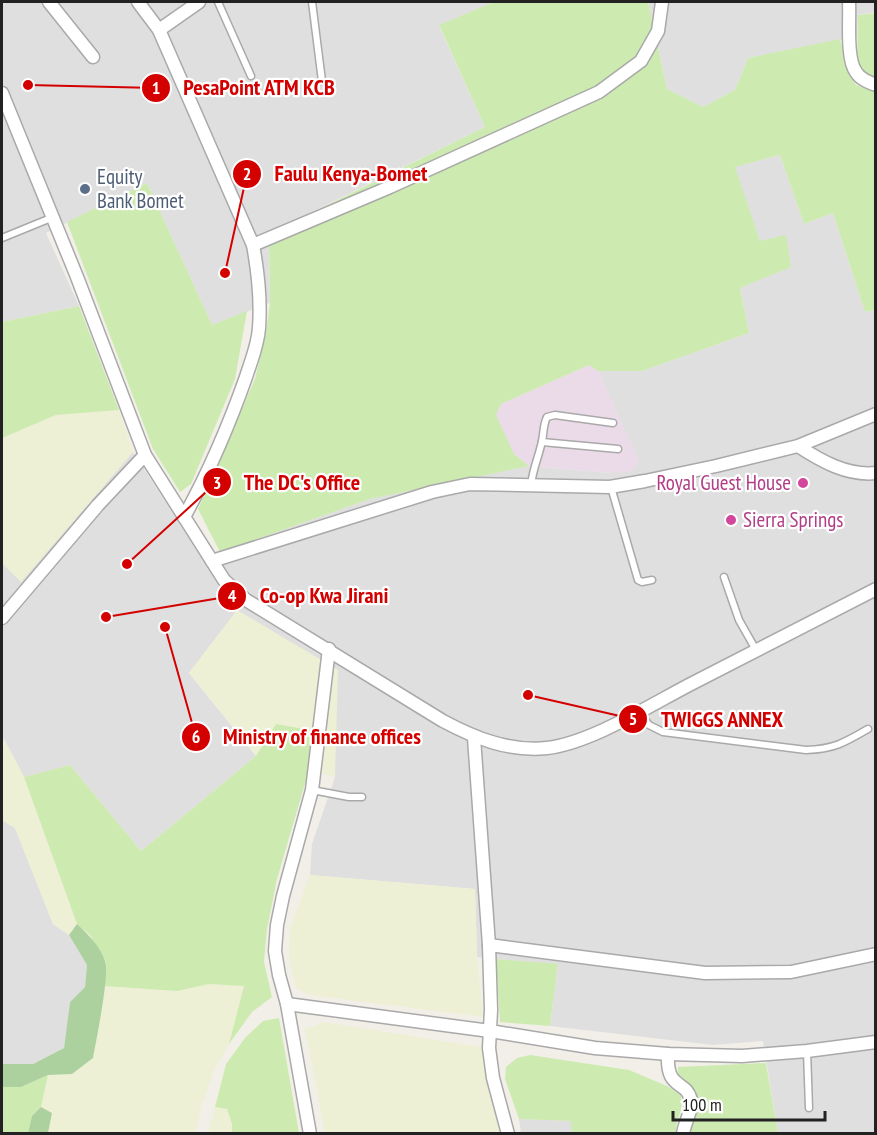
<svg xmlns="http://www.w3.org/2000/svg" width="877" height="1135" font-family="'PT Sans Narrow',sans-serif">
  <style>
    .residential { fill: #e0dfdf }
    .industrial { fill: #ebdbe8 }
    .farmland { fill: #eef0d5 }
    .grass { fill: #cdebb0 }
    .forest { fill: #add19e }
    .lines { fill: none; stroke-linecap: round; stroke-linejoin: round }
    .lane-casing { stroke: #a9a9a9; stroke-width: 9 }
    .street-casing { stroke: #a9a9a9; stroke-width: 15 }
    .lane { stroke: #fff; stroke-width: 6 }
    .street { stroke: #fff; stroke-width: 12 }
    .service-dot { fill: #5c6f8a; stroke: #fff; stroke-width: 2 }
    .hotel-dot { fill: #d1479c; stroke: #fff; stroke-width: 2 }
    .labels { text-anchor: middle; stroke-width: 4.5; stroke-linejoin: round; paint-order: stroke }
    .service-label { font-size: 21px; fill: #4e5e75; stroke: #fff; text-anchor: start }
    .hotel-label { font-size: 21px; fill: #b23c85; stroke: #fff; text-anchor: end }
    .leader { fill: none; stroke: #d40000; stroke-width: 2 }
    .callout-dot { fill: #d40000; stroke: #fff; stroke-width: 2 }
    .mark-label { font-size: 18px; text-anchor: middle; font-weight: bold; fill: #fff }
    .callout-label { font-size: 22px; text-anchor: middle; font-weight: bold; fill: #d40000; stroke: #fff; stroke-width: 4.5; stroke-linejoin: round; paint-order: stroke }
  </style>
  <rect width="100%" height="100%" fill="#f2efe9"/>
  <g class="residential">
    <polygon points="2,2 494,2 439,26 485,127 269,233 270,303 212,325 147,183 46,233 79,306 2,322"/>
    <polygon points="648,2 875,2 876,12 858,15 857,37 748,58 735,90 703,107 667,89"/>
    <polygon points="780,155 804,224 833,213 865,312 876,310 875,1133 778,1133 763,1041 713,1045 550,1026 558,965 477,957 475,889 310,875 312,844 335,777 237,611 189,673 256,756 141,851 70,765 24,777 4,739 2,742 2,563 21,581 133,452 202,558 370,499 494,471 529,466 611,473 638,460 598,371 642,371 749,333 740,288 760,241 734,167"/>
    <polygon points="2,820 15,828 53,924 69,935 87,965 85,987 70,1002 64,1048 33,1064 2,1064"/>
    <polygon points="519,1119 572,1121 572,1133 521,1133"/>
  </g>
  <polygon class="industrial" points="589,365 598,371 639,461 632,471 611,473 529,466 514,454 495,415 501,404"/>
  <g class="farmland">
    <polygon points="119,410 133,452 21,582 2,563 2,438 56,415"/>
    <polygon points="237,610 338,670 335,777 309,770 310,730 276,724 256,756 189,673"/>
    <polygon points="4,739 24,777 77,924 69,935 53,924 15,828 2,820 2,742"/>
    <polygon points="310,875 475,889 477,957 483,1017 309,995 296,988 289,959 290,928"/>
    <polygon points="209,984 245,986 229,1044 215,1069 201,1107 196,1133 48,1133 52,1113 41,1107 48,1075 72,1074 101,1017 104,986 177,991"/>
    <polygon points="324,1022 481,1047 501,1133 325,1133 305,1029"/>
    <polygon points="215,1107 227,1109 232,1124 232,1133 208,1134"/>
  </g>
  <g class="grass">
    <polygon points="494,2 648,2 667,89 703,107 735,90 748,58 840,39 850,75 856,85 875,92 875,310 865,312 833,213 804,224 780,155 735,167 760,241 786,235 791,267 740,288 749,333 642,371 598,371 589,365 501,404 496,415 514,454 529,466 370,499 220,552 198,509 255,379 266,332 270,303 269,234 485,127 439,25"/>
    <polygon points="875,13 875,79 868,76 857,65 858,15"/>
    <polygon points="147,183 212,325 247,311 235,379 191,484 180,492 153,449 67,222"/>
    <polygon points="79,306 119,410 56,415 2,438 2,322"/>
    <polygon points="276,724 310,730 309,770 277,879 267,929 264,962 272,997 252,1012 229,1044 244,986 209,984 177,991 104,986 106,962 90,935 77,924 24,777 70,765 141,851 256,756"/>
    <polygon points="496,959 558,964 550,1026 500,1022"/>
    <polygon points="279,1018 299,1133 232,1133 232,1124 227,1109 215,1107 226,1064 245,1038 263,1021"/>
    <path d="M530 1055 629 1070 667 1086 681 1095C684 1115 675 1117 676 1133H572L571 1121 519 1119 505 1079 506 1067 517 1058Z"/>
    <path d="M766 1063 778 1133H688C697 1107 704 1097 678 1080V1067Z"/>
    <polygon points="48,1075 41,1107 32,1116 28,1133 2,1133 2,1087 21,1087"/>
  </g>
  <g class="forest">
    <path d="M77 924C88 934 100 946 105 961 110 974 96 1041 93 1058L72 1074 48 1075 21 1087H2V1064H33L64 1048 70 1002 85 987 87 965 69 935Z"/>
    <polygon points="41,1107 52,1113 48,1133 28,1133 32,1116"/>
  </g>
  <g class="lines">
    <defs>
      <g id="lane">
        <polyline points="218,2 251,76"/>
        <polyline points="312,2 322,81"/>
        <polyline points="2,238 51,218"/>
        <polyline points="542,442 618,449"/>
        <path d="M531 485C533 468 539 456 542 441 544 432 543 425 547 417L555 415 613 423"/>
        <polyline points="611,487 638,580 642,582 652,580"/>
        <polyline points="724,577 739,620 756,650"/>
        <path d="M639 712 649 725 663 732 806 750C834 749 844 743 868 729"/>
        <polyline points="312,790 349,797 362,797"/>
        <polyline points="807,1051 809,1108"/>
      </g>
      <g id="street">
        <polyline points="49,2 93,57"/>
        <path d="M138 2 159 30 253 245C258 272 261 301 259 328 258 345 251 361 246 377 229 425 209 472 184 517"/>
        <path d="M849 2C850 19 846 59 856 72 860 79 868 82 876 85"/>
        <polyline points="159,30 199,2"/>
        <path d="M2 93 77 277 145 455 224 580 246 600 443 721C475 738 509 752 547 748 590 743 649 706 689 685 751 653 813 621 876 589"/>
        <polyline points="253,245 390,187 599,92 641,61 658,31 662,2"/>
        <path d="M798 446C821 461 847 476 876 473"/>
        <polyline points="212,561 432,492 470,484 610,487 645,481 716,466 798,446 876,414"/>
        <polyline points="2,618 98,505 145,455"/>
        <polyline points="474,738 489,945 491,1010 489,1048 493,1078 508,1134"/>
        <polyline points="489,945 705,973 791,972 876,954"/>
        <polyline points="287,1004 490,1031 595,1048 668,1054 742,1056 807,1051 876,1042"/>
        <path d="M668 1054C666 1091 686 1079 691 1100 693 1110 684 1123 683 1134"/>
        <polyline points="310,1134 287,1004 279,975 275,951 277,925 283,896 312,790 329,649"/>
      </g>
    </defs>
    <use href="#lane" class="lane-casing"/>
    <use href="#street" class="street-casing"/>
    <use href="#lane" class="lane"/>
    <use href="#street" class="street"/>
  </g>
  <circle class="service-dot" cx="85" cy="189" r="6"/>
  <g class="hotel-dot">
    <circle cx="803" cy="483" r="6"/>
    <circle cx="731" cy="520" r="6"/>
  </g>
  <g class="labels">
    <g class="service-label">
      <text x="97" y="184">Equity<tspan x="97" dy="24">Bank Bomet</tspan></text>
    </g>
    <g class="hotel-label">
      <text x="791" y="490">Royal Guest House</text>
      <text x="743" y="527" text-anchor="start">Sierra Springs</text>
    </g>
  </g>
  <path class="leader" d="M28 85L156 88M225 273L247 174M127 564L217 482M106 617L232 596M528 695L633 719M165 627L196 737"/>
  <g class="callout-dot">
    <circle cx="28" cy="85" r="6"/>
    <circle cx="225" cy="273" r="6"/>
    <circle cx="127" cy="564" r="6"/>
    <circle cx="106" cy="617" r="6"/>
    <circle cx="528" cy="695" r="6"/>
    <circle cx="165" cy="627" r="6"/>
    <circle cx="156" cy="88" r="15"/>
    <circle cx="247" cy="174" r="15"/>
    <circle cx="217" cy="482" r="15"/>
    <circle cx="232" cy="596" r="15"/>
    <circle cx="633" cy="719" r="15"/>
    <circle cx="196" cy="737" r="15"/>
  </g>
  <g class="mark-label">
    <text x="156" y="94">1</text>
    <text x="247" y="180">2</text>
    <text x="217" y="489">3</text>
    <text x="232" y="602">4</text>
    <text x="633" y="725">5</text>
    <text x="196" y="743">6</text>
  </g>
  <g class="callout-label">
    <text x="259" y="95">PesaPoint ATM KCB</text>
    <text x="351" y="181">Faulu Kenya-Bomet</text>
    <text x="302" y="490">The DC's Office</text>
    <text x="324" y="603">Co-op Kwa Jirani</text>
    <text x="722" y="727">TWIGGS ANNEX</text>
    <text x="322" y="744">Ministry of finance offices</text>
  </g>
  <rect width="877" height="1135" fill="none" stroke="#222222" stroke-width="6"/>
  <path d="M673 1111v9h152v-9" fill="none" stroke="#222222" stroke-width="3"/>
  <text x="682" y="1111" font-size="18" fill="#222222" stroke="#ffffff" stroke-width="4.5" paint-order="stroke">100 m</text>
</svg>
